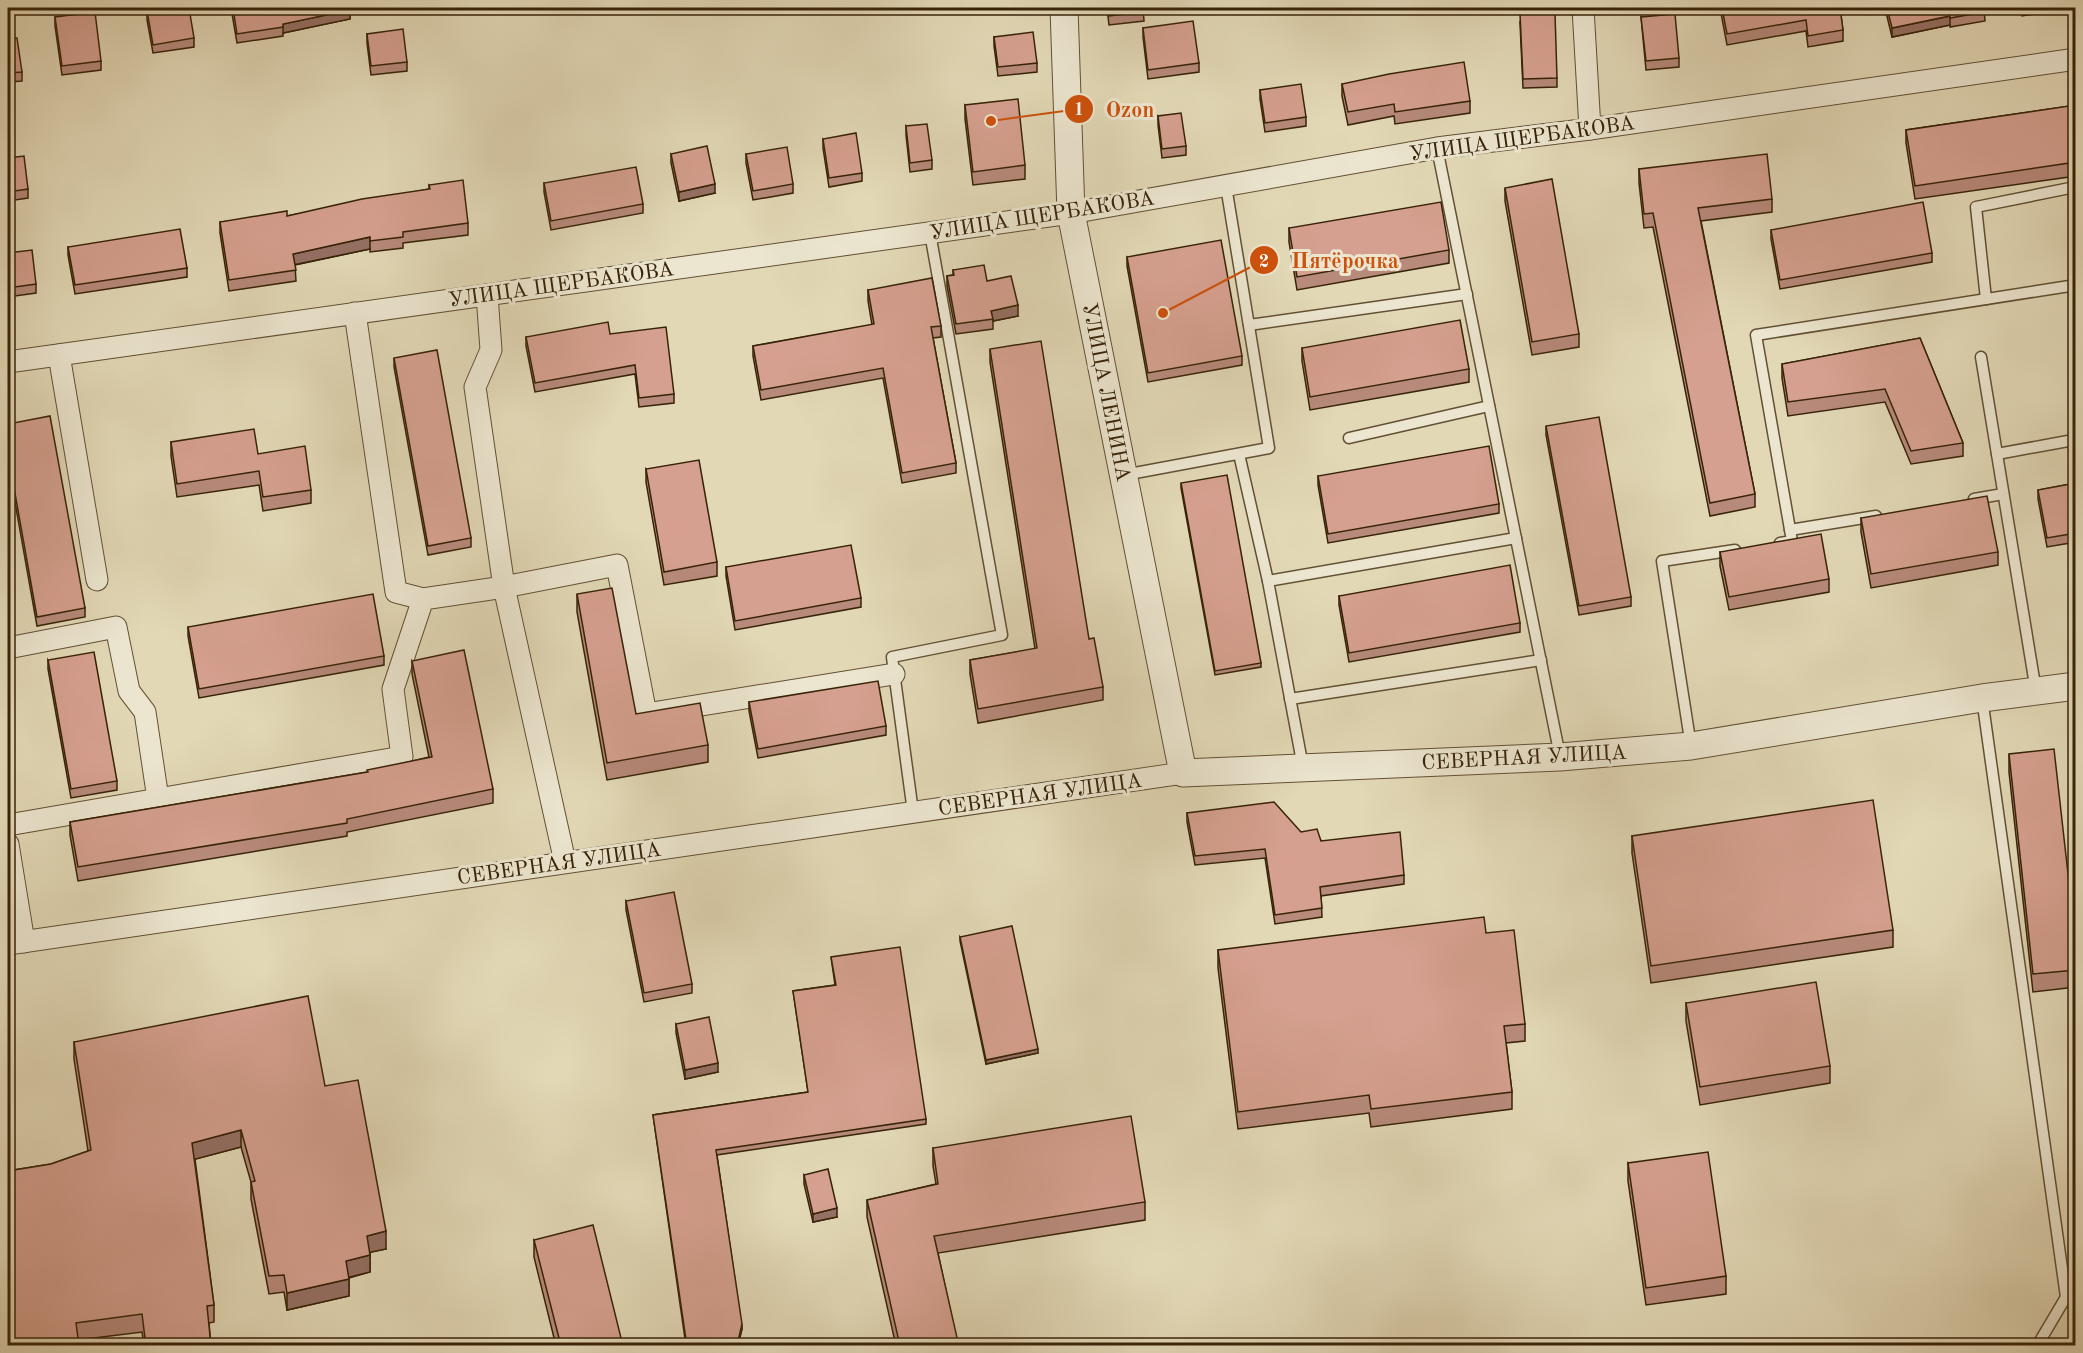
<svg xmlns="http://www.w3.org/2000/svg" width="2083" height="1353" font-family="'Old Standard TT',serif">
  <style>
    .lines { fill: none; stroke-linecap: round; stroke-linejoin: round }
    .service-casing { stroke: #625034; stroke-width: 13 }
    .minor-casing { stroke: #625034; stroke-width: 23 }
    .tertiary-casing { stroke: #625034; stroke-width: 29 }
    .service { stroke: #ece6d0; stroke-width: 10 }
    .minor { stroke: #ece6d0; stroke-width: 21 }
    .tertiary { stroke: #ece6d0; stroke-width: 27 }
    .wall { fill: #b78a7b; stroke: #372308; stroke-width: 1.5 }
    .shaded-wall { fill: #957064; stroke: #372308; stroke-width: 1.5 }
    .building { fill: #d5a08f; stroke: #372308; stroke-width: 1.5 }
    .labels { text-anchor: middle; stroke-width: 6; stroke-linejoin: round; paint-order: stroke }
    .street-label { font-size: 21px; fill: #372308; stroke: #ece6d0 }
    .leader { fill: none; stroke: #cd510b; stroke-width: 2 }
    .callout-dot { fill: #cd510b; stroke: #ece6d0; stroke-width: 2 }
    .mark-label { font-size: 18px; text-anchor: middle; font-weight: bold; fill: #fff }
    .callout-label { font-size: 22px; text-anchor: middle; font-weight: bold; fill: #cd510b; stroke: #ece6d0; stroke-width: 6; stroke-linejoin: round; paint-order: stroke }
  </style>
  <rect width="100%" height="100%" fill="#e2d8b6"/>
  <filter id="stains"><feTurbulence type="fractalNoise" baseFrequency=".00333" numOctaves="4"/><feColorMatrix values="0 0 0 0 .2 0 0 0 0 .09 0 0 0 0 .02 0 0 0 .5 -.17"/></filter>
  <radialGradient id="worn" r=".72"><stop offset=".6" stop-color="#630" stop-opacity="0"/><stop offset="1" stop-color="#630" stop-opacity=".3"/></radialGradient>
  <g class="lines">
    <defs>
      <g id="service">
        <polyline points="1437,148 1560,756"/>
        <polyline points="1986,299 1976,207 2070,188"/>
        <polyline points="1249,325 1467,294"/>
        <polyline points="1981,357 2036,691"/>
        <polyline points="1349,438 1489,406"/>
        <polyline points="1239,454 1268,581"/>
        <polyline points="1997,454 2068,441"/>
        <polyline points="1124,475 1269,448 1226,186"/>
        <polyline points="1974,499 2003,494"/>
        <polyline points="1790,530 1876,516"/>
        <polyline points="1780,543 1792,541 1756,335 2076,285"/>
        <polyline points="1982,698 2066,1297 2037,1346"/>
        <polyline points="1290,699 1541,660"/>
        <polyline points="1691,746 1662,561 1735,550"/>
        <polyline points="1303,767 1268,581 1516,538"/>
        <polyline points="913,812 892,657 1002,635 930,233"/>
      </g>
      <g id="minor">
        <polyline points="1583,8 1590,129"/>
        <polyline points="487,295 491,350 475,387 504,587 565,862"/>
        <polyline points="355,313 396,592 423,599"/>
        <polyline points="59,355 97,580"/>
        <polyline points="8,362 1071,213 1437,148 1590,129 2076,59"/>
        <polyline points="8,648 116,627 129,691 145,712 158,799"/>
        <polyline points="8,825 402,757 393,689 423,599 504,587 617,565 646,714 894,674"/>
        <polyline points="8,844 24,942"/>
        <polyline points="8,944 1183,773"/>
      </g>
      <polyline id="tertiary" points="1064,8 1071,213 1183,773 1560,757 1691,746 1982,698 2076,686"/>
    </defs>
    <use href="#service" class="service-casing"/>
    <use href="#minor" class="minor-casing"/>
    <use href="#tertiary" class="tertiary-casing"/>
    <use href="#service" class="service"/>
    <use href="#minor" class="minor"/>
    <use href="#tertiary" class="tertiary"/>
  </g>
  <g class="wall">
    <polygon points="231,8 349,8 350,19 283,33 283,36 237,43"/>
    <polygon points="1107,8 1143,8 1144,21 1109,25"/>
    <polygon points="1720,8 1840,8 1843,30 1843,41 1808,47 1806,31 1727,45"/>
    <polygon points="1885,8 1984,8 1985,21 1950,27 1950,25 1892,37"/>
    <polygon points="2021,8 2057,8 2057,10 2022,16"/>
    <polygon points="147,11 194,38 194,47 153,53 147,20"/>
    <polygon points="55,17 101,61 101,70 62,75 55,26"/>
    <polygon points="1641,17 1679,58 1679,67 1646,70"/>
    <polygon points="1520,23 1557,78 1557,87 1523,88"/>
    <polygon points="1143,28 1199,63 1199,72 1148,79 1143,37"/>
    <polygon points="367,34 407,62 407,71 371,75 367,43"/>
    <polygon points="994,37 1037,63 1037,72 998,76 994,46"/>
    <polygon points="8,39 22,72 22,81 8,82"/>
    <polygon points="1342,84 1470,101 1470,113 1395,124 1394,116 1348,125 1342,96"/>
    <polygon points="1260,90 1306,117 1306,126 1265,132 1260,99"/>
    <polygon points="965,105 1025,165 1025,179 973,185 965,119"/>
    <polygon points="2076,105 2076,176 1915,199 1906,143 1906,130"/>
    <polygon points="1158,116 1186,146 1186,155 1162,158 1158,125"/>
    <polygon points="906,126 932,160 932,169 910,172 906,135"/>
    <polygon points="823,139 862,173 862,181 829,187 823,148"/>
    <polygon points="671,154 715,193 679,201 671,163"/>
    <polygon points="746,154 793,184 793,193 753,200 746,163"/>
    <polygon points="8,158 28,189 28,198 8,201"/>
    <polygon points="1639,169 1772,199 1772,212 1701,221 1755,494 1755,507 1710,516 1653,227 1644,228 1639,183"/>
    <polygon points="544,183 643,204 643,213 551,230 544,192"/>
    <polygon points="429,185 468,223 468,235 403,243 403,248 370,252 370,249 295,265 296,281 229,291 220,233 220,222 287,216 429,189"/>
    <polygon points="1505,188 1579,334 1579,347 1532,355 1505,201"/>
    <polygon points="1289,228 1449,250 1449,263 1297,290 1289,242"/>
    <polygon points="1771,230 1932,253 1932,262 1780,289 1771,239"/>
    <polygon points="68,247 187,268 187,277 75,294 68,255"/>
    <polygon points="8,253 36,284 36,293 8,297"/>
    <polygon points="1127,257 1242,356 1242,365 1148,382 1127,266"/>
    <polygon points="953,270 987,281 1018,316 993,321 993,329 956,334 947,286 947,276 953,275"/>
    <polygon points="868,290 941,326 941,337 933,338 956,463 956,473 902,483 883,378 761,400 753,356 753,346 872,325 868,301"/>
    <polygon points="610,334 674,394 674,403 639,407 635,374 535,392 526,346 526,337"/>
    <polygon points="1920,338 1963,443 1963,456 1911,464 1885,402 1788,416 1782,378 1782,364"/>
    <polygon points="1302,348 1469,369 1469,382 1310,410 1302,361"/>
    <polygon points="990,349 1089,639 1103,687 1103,700 978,723 970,674 970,660 1035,649 990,362"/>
    <polygon points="394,358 471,538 471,547 428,555 394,367"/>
    <polygon points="8,424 85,608 85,617 37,626 8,463"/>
    <polygon points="1546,426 1631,597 1631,606 1579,615 1546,435"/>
    <polygon points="171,442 258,454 311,490 311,503 263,511 259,485 177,497 171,456"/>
    <polygon points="646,469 717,562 717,576 664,585 646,482"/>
    <polygon points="1318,476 1499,504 1499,513 1328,543 1318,485"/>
    <polygon points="1181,483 1261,663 1261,667 1215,675 1181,488"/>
    <polygon points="2076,483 2076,542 2047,547 2038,499 2038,490"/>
    <polygon points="1861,518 1998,552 1998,565 1871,588 1861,532"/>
    <polygon points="1720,552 1829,579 1829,592 1729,610 1720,566"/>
    <polygon points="726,567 861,598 861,607 735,630 726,576"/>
    <polygon points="577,594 636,714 708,745 708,762 607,780 577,612"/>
    <polygon points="1339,596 1520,623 1520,632 1349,662 1339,605"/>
    <polygon points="188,627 384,656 384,665 199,698 188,636"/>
    <polygon points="48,660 117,781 117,790 71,798 48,669"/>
    <polygon points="412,661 493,789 493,803 347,832 347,836 78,881 70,835 70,822 367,772 429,757 412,674"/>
    <polygon points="749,702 886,726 886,735 758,758 749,711"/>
    <polygon points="2009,754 2076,945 2076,987 2033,992 2009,772"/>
    <polygon points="1187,813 1301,832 1404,875 1404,884 1321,896 1322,917 1275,924 1265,858 1195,865 1187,822"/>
    <polygon points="1632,836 1893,930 1893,947 1651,983 1632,853"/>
    <polygon points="626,901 692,984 692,993 644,1002 626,910"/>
    <polygon points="1486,933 1525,1024 1525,1041 1506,1043 1512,1092 1512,1109 1371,1127 1369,1113 1238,1129 1218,968 1218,950"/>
    <polygon points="960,937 1038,1053 986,1064 960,941"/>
    <polygon points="831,957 926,1119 926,1124 717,1155 742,1329 738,1345 686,1346 653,1115 808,1092 793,991 835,985"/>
    <polygon points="1686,1003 1830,1066 1830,1083 1700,1105 1686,1021"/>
    <polygon points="676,1024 718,1072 685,1079 676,1033"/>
    <polygon points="74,1042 325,1086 386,1249 370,1252 370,1272 349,1278 349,1296 287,1310 284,1292 269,1294 251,1199 251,1182 241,1147 195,1159 214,1305 214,1322 209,1323 211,1346 144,1346 142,1332 78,1340 79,1346 8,1346 8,1171 51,1164 88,1151 74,1059"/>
    <polygon points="933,1148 1145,1202 1145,1220 938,1253 958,1346 896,1346 867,1217 867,1200 936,1184 933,1166"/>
    <polygon points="1628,1163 1726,1276 1726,1294 1646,1305 1628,1181"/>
    <polygon points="804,1175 837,1217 813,1222 804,1184"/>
    <polygon points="534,1240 623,1346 556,1346 534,1257"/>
  </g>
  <g class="shaded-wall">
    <polygon points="350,10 350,19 283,33 283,24"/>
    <polygon points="1950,16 1950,25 1892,37 1892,28"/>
    <polygon points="715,184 715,193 679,201 679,192"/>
    <polygon points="370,237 370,249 293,265 293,254"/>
    <polygon points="1018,305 1018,316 993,321 991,311"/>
    <polygon points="1038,1049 1038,1053 986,1064 986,1060"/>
    <polygon points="718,1063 718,1072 685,1079 685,1070"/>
    <polygon points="241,1130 241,1147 192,1160 192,1143"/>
    <polygon points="837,1208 837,1217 813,1222 813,1214"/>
    <polygon points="386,1231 386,1249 367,1253 367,1236"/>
    <polygon points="370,1255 370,1272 346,1278 346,1261"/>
    <polygon points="349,1279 349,1296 287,1310 287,1293"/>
    <polygon points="742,1324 742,1329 738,1345 738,1341"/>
    <polygon points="958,1342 958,1346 945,1346"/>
  </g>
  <g class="building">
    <polygon points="169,8 189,8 194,38 153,45 147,11"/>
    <polygon points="233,8 349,8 350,10 283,24 283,27 237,34"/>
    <polygon points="1108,8 1143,8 1144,12 1109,16"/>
    <polygon points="1722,8 1840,8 1843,30 1808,36 1806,20 1727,34"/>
    <polygon points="1887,8 1984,8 1985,12 1950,18 1950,16 1892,28"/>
    <polygon points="95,12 101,61 62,66 55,17"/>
    <polygon points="1555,13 1557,78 1523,79 1520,14"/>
    <polygon points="1675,14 1679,58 1646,61 1641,17"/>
    <polygon points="1193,21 1199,63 1148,70 1143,28"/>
    <polygon points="403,29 407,62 371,66 367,34"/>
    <polygon points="1033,32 1037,63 998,67 994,37"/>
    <polygon points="17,38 22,72 8,73 8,39"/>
    <polygon points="1464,62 1470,101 1395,112 1394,104 1348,112 1342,84 1389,74"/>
    <polygon points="1301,84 1306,117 1265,123 1260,90"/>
    <polygon points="1018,99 1025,165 973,172 965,105"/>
    <polygon points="2076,105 2076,162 1915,186 1906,130"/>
    <polygon points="1181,113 1186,146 1162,149 1158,116"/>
    <polygon points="927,124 932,160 910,163 906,126"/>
    <polygon points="856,133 862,173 829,178 823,139"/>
    <polygon points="707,146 715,184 679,192 671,154"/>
    <polygon points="787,147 793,184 753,191 746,154"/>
    <polygon points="1767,154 1772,199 1698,208 1755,494 1710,503 1653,213 1644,214 1639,169"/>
    <polygon points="24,156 28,189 8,192 8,158"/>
    <polygon points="636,167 643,204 551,221 544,183"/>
    <polygon points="1552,179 1579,334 1532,342 1505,188"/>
    <polygon points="463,180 468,223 403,232 403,237 370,241 370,237 293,254 296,270 229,280 220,222 287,211 287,216 362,199 430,189 429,185"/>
    <polygon points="1441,202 1449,250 1297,277 1289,228"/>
    <polygon points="1923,202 1932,253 1780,280 1771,230"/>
    <polygon points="180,229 187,268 75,285 68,247"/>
    <polygon points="1221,240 1242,356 1148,373 1127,257"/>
    <polygon points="32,250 36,284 8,288 8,253"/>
    <polygon points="984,265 987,281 1011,276 1018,305 991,311 993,319 956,324 947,276 954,275 953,270"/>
    <polygon points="932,278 941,326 931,327 956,463 902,473 883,368 761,390 753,346 874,324 868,290"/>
    <polygon points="1460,320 1469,369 1310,397 1302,348"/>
    <polygon points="608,322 610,334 666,327 674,394 639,398 635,365 535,383 526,337"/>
    <polygon points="1920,338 1963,443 1911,451 1885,389 1788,402 1782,364"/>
    <polygon points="1041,341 1089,639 1094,638 1103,687 978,709 970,660 1037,648 990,349"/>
    <polygon points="437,350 471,538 428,546 394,358"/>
    <polygon points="50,416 85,608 37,617 8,454 8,424"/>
    <polygon points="1599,417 1631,597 1579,606 1546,426"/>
    <polygon points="254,429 258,454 305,446 311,490 263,497 259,471 177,484 171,442"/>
    <polygon points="1489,446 1499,504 1328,534 1318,476"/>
    <polygon points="699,460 717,562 664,572 646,469"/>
    <polygon points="1227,475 1261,663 1215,671 1181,483"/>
    <polygon points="2076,483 2076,533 2047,538 2038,490"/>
    <polygon points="1987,496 1998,552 1871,574 1861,518"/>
    <polygon points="1821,534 1829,579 1729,597 1720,552"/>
    <polygon points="851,545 861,598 735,621 726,567"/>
    <polygon points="1510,565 1520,623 1349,653 1339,596"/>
    <polygon points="612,588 636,714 700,703 708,745 607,763 577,594"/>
    <polygon points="373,594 384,656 199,689 188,627"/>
    <polygon points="464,650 493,789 347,819 347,823 78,867 70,822 368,772 367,770 432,757 412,661"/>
    <polygon points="94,652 117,781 71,789 48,660"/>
    <polygon points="878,681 886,726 758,749 749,702"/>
    <polygon points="2054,749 2076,945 2076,970 2033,974 2009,754"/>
    <polygon points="1873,800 1893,930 1651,966 1632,836"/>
    <polygon points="1274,802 1301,832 1317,829 1321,841 1400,832 1404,875 1320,887 1322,908 1275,915 1265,849 1195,856 1187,813"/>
    <polygon points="674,892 692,984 644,993 626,901"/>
    <polygon points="1484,917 1486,933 1514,930 1525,1024 1504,1026 1512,1092 1371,1109 1369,1095 1238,1112 1218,950"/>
    <polygon points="1012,926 1038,1049 986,1060 960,937"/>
    <polygon points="900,947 926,1119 716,1150 742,1324 738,1341 728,1342 727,1346 687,1346 653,1115 808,1092 793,991 836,985 831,957"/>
    <polygon points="1816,982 1830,1066 1700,1087 1686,1003"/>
    <polygon points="308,996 325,1086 358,1080 386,1231 367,1236 370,1255 346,1261 349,1279 287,1293 284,1275 269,1276 251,1182 255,1181 241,1130 192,1143 214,1305 207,1306 211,1346 146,1346 142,1314 76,1323 79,1346 10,1346 8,1320 8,1171 51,1164 91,1150 74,1042"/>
    <polygon points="709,1017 718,1063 685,1070 676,1024"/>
    <polygon points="1131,1116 1145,1202 934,1236 958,1342 945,1346 900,1346 867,1200 938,1184 933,1148"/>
    <polygon points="1708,1152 1726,1276 1646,1288 1628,1163"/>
    <polygon points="828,1169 837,1208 813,1214 804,1175"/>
    <polygon points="593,1225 623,1346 561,1346 534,1240"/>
  </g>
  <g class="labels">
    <g class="street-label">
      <text transform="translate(1522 138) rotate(-8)" y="7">УЛИЦА ЩЕРБАКОВА</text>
      <text transform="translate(1042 215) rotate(-9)" y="7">УЛИЦА ЩЕРБАКОВА</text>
      <text transform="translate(561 284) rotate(-8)" y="7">УЛИЦА ЩЕРБАКОВА</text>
      <text transform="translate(1107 392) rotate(79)" y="7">УЛИЦА ЛЕНИНА</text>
      <text transform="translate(1524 757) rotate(-3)" y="7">СЕВЕРНАЯ УЛИЦА</text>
      <text transform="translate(1040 794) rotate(-8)" y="7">СЕВЕРНАЯ УЛИЦА</text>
      <text transform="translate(559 863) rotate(-8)" y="7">СЕВЕРНАЯ УЛИЦА</text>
    </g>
  </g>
  <path class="leader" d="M991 121L1079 109M1163 313L1264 260"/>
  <g class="callout-dot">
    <circle cx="991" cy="121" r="6"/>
    <circle cx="1163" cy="313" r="6"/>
    <circle cx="1079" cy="109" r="15"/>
    <circle cx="1264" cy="260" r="15"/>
  </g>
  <g class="mark-label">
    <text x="1079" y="115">1</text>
    <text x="1264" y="267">2</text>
  </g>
  <g class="callout-label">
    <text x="1130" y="117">Ozon</text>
    <text x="1345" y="268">Пятёрочка</text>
  </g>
  <rect width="2083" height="1353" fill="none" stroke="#e2d8b6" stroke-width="30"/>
  <rect x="9" y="9" width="2065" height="1335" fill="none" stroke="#372308" stroke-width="3"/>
  <rect x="15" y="15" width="2053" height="1323" fill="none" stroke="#372308" stroke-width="1.5"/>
  <rect width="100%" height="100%" filter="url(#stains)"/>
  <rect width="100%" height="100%" fill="url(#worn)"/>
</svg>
